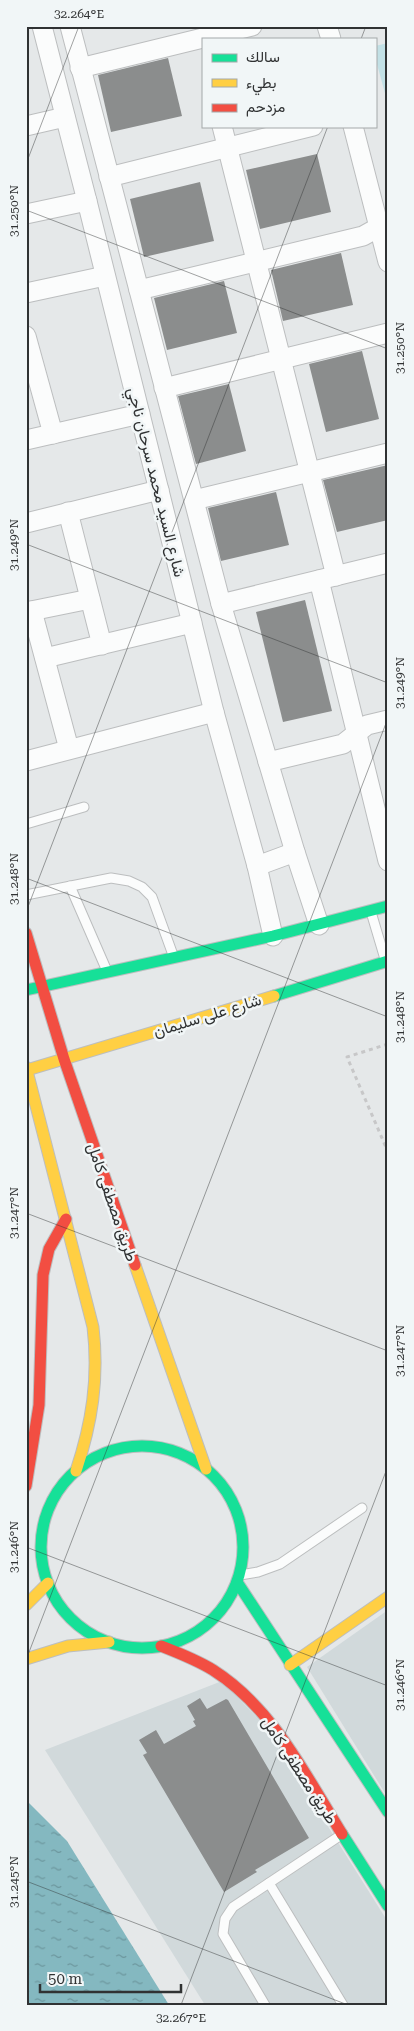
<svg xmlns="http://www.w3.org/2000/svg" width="414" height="2031" font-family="'Roboto Serif',Vazirmatn,serif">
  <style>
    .built { fill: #d1d9db }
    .park { fill: #c2e0e5 }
    .water { fill: url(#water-ripples) }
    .building { fill: #8b8d8d }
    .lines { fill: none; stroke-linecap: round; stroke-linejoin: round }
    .lane-casing { stroke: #bcbebf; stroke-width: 11 }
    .street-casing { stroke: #bcbebf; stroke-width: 21 }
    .fast-casing { stroke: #bcbebf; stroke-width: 13 }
    .slow-casing { stroke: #bcbebf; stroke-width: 13 }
    .jam-casing { stroke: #bcbebf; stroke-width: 13 }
    .path { stroke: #c7c7c8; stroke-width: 3; stroke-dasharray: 4 4; stroke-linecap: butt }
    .lane { stroke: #fbfcfc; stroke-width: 9 }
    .street { stroke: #fbfcfc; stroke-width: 19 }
    .fast { stroke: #16e098; stroke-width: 11 }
    .slow { stroke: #ffcf43; stroke-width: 11 }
    .jam { stroke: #f24e42; stroke-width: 11 }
    .ticks { fill: none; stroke: #303233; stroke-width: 1; stroke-opacity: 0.45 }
    .labels { text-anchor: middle; stroke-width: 5; stroke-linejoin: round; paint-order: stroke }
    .street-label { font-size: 16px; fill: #303233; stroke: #f1f6f7 }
    .neatline { fill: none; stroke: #303233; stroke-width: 2 }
    .ticks-label { font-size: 12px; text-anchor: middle; fill: #303233 }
  </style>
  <defs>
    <pattern id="water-ripples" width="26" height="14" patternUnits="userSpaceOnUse" patternTransform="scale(1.25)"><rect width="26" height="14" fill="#84b8c0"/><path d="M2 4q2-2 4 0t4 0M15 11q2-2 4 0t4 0" fill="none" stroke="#6c969d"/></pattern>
  </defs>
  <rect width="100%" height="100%" fill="#e5e8e9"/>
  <g class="built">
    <polygon points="388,1610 388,1798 307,1667"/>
    <polygon points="222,1681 265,1726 388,1922 388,2005 205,2005 45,1750"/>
  </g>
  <polygon class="park" points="388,43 388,104 375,57 375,46"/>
  <polygon class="water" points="26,1800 67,1841 169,2005 26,2005"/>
  <g class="building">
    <polygon points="168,58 182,116 111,132 98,75"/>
    <polygon points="317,154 331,212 260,229 246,170"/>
    <polygon points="200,182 214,241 144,257 130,199"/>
    <polygon points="341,253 353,305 283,321 271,270"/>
    <polygon points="224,281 237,333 167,350 154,298"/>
    <polygon points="362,351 379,419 326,432 309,364"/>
    <polygon points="229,384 246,451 196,464 178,396"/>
    <polygon points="388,465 388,520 337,532 323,480"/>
    <polygon points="276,492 289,545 221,561 208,508"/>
    <polygon points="305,600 332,711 283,722 256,612"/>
    <polygon points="200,1698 207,1709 226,1699 228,1700 309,1838 255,1870 257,1872 224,1892 143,1755 147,1753 139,1740 156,1730 164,1744 196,1726 193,1721 195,1720 187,1706"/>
  </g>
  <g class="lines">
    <defs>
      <g id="lane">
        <polyline points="26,824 84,807"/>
        <polyline points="70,886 107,971"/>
        <polyline points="26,895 111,878 129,881 142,887 152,897 173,955"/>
        <polyline points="371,912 385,959"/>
        <polyline points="240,1575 258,1572 280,1564 362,1508"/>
        <polyline points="269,1883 343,2005"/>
        <polyline points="265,2005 223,1934 225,1919 233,1907 341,1835"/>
      </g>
      <g id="street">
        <polyline points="42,26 87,201 214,712 257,866 273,936"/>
        <polyline points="70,26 221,604 295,852 319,925"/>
        <polyline points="327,26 331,39"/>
        <polyline points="80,68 252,26"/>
        <polyline points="26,126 65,117"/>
        <polyline points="222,126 336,576"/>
        <polyline points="353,126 388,262"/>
        <polyline points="109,177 313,126"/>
        <polyline points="26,214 87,201"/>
        <polyline points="139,290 363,236 388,222"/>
        <polyline points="26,293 105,276"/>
        <polyline points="26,336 53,434"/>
        <polyline points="164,388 388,333"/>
        <polyline points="26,440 140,414"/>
        <polyline points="194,500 388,453"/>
        <polyline points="68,512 102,645"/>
        <polyline points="26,523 159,490"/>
        <polyline points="319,580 388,861"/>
        <polyline points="221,604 388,563"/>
        <polyline points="32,611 69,749"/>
        <polyline points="26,612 90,599"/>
        <polyline points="45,658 192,623"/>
        <polyline points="26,761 214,712"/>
        <polyline points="268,762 343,744 367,725 388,720"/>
        <polyline points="257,866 295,852"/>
      </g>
      <g id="fast">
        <polyline points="26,990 273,936 388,906"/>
        <polyline points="274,996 388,961"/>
        <circle cx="142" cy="1547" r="101"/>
        <polyline points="237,1582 388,1812"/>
        <polyline points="342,1834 388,1906"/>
      </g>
      <g id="slow">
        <path d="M26 1067 93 1327C99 1378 92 1423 76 1471"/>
        <polyline points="27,1070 274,996"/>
        <polyline points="135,1265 206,1469"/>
        <polyline points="26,1605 48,1583"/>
        <polyline points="26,1659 68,1646 109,1642"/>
        <polyline points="290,1665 388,1597"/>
      </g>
      <g id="jam">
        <polyline points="26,933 64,1059 135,1265"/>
        <polyline points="26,1486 39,1405 43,1275 49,1249 66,1219"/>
        <path d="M161 1646C179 1653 197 1660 213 1670 273 1708 306 1776 342 1834"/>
      </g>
    </defs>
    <use href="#lane" class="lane-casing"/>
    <use href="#street" class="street-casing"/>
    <use href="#fast" class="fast-casing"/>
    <use href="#slow" class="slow-casing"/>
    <use href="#jam" class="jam-casing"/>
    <polyline class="path" points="388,1044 347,1057 388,1152"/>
    <use href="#lane" class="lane"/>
    <use href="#street" class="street"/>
    <use href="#fast" class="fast"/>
    <use href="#slow" class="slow"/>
    <use href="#jam" class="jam"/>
  </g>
  <path class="ticks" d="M361 39 366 26M26 164 79 26M26 210 388 349M26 544 388 683M26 878 388 1017M26 912 328 126M26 1213 388 1351M26 1547 388 1686M26 1660 388 718M26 1881 348 2005M181 2005 388 1466"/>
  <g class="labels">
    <g class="street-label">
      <text transform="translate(157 482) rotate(76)" y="6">شارع السيد محمد سرحان ناجي</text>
      <text transform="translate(207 1015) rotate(-17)" y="6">شارع على سليمان</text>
      <text transform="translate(113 1202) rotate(71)" y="6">طريق مصطفى كامل</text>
      <text transform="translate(300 1770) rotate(57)" y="6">طريق مصطفى كامل</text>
    </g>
  </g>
  <rect width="414" height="2031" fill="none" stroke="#f1f6f7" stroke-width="55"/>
  <rect x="202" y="38" width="175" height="90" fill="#f1f6f7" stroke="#a4a8a9"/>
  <rect x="212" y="54" width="25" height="8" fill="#16e098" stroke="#a4a8a9"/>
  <text x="246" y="62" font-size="15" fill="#303233">سالك</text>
  <rect x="212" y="79" width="25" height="8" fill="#ffcf43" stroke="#a4a8a9"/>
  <text x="246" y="88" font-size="15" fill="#303233">بطيء</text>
  <rect x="212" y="104" width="25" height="8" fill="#f24e42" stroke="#a4a8a9"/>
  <text x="246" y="112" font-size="15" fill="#303233">مزدحم</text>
  <path d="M40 1984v8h141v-8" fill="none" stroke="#303233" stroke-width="2.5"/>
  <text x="48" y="1984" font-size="15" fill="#303233" stroke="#f1f6f7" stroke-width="4" paint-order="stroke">50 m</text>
  <rect x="28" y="28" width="358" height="1976" class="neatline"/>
  <g class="ticks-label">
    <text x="79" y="18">32.264°E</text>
    <text transform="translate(14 211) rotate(-90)" y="4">31.250°N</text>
    <text transform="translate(400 348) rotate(-90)" y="4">31.250°N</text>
    <text transform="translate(14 545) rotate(-90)" y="4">31.249°N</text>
    <text transform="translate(400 683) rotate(-90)" y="4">31.249°N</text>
    <text transform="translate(14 879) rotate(-90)" y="4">31.248°N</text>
    <text transform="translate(400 1017) rotate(-90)" y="4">31.248°N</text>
    <text transform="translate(14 1213) rotate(-90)" y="4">31.247°N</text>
    <text transform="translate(400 1351) rotate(-90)" y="4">31.247°N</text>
    <text transform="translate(14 1547) rotate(-90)" y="4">31.246°N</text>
    <text transform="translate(400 1685) rotate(-90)" y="4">31.246°N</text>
    <text transform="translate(14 1882) rotate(-90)" y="4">31.245°N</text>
    <text x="181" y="2022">32.267°E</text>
  </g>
</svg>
